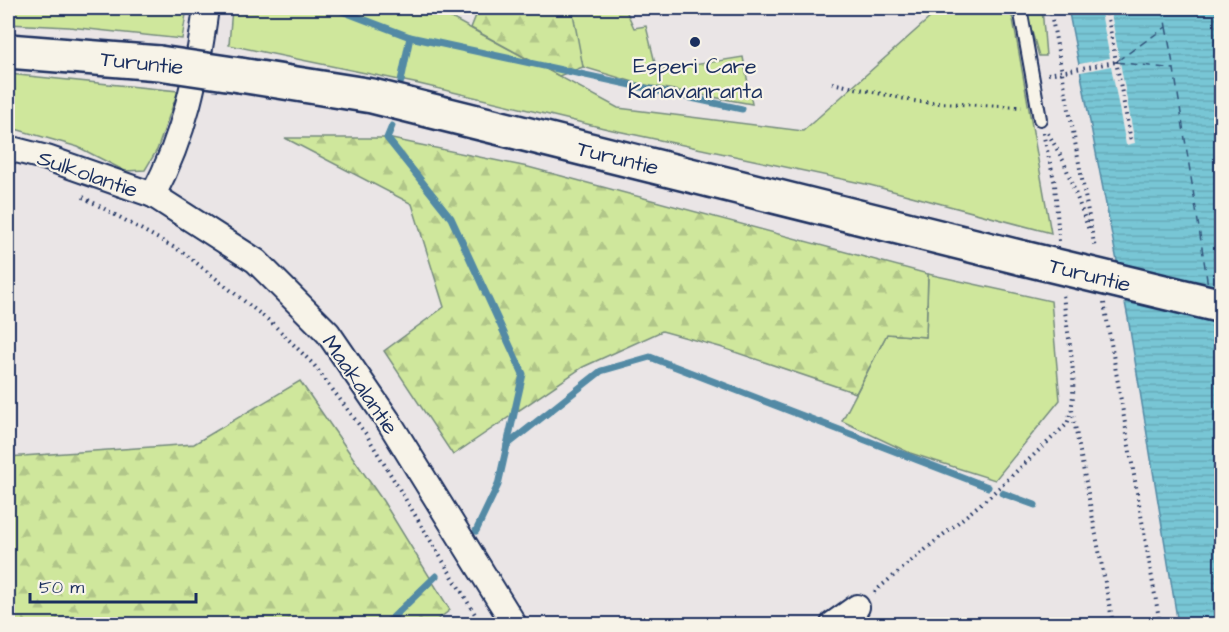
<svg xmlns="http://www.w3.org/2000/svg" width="1229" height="632" font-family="'Architects Daughter',sans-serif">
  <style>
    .green { fill: #cfe79c; stroke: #758b7d; stroke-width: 1.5 }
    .forest { fill: url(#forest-firs); stroke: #758b7d; stroke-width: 1.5 }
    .water { fill: url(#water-rules); stroke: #538aa5; stroke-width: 1.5 }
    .pier { fill: #eae5e6 }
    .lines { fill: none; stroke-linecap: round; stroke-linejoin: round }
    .stream { stroke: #538aa5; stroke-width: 7 }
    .ferry { stroke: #32557c; stroke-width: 1.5; stroke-dasharray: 8 6; stroke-linecap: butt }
    .service-casing { stroke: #1b2f5e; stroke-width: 16 }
    .minor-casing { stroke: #1b2f5e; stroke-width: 28 }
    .secondary-casing { stroke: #1b2f5e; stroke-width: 38 }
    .path { stroke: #1b2f5e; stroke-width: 4; stroke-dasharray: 1.5 4.5; stroke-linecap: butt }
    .service { stroke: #f7f3e8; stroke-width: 12 }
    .minor { stroke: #f7f3e8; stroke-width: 24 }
    .secondary { stroke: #f7f3e8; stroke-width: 33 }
    .secondary-bridge-casing { stroke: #1b2f5e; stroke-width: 38; stroke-linecap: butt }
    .secondary-bridge { stroke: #f7f3e8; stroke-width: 33 }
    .poi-dot { fill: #1b2f5e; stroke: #f7f3e8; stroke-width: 2 }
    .labels { text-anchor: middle; stroke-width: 4.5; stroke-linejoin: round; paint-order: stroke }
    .street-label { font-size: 22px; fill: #1b2f5e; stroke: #f7f3e8 }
    .poi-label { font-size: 22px; fill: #1b2f5e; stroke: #f7f3e8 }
  </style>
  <defs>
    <pattern id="forest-firs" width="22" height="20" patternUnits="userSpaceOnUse" patternTransform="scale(1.5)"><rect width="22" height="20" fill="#cfe79c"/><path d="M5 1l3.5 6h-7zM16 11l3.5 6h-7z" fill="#b1c689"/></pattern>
    <pattern id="water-rules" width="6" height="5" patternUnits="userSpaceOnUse" patternTransform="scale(1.5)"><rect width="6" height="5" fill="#78c6d5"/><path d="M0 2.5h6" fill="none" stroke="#67aab9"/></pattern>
  </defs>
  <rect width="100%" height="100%" fill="#eae5e6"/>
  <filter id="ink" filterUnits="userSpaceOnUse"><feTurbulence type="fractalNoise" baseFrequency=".0167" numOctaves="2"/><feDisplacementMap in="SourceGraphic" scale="12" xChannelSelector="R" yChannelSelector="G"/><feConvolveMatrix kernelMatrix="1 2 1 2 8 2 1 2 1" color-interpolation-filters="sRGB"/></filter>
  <g filter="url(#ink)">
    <g class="green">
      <polygon points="8,8 187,8 182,39 69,27 8,24"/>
      <polygon points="232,8 433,8 618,108 803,131 941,8 1008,8 1013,19 1051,233 870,185 608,129 419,84 229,45"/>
      <polygon points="568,8 625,8 634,28 646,26 657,71 743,57 752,104 640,84 583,67"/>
      <polygon points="1025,8 1042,8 1046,56 1039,56"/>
      <polygon points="8,74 178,91 157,150 145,170 125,171 78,147 8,127"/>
      <polygon points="928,274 1051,301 1060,400 995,480 910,453 842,421 887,334 926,337"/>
    </g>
    <g class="forest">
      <polygon points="479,8 572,8 583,67 559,76 471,28"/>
      <polygon points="285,138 387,138 528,167 928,274 926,337 887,334 856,393 720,347 662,331 583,367 453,455 384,351 444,307 412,204"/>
      <polygon points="300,381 383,501 450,610 432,624 8,624 8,457 194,444"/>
    </g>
    <polygon class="water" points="1068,8 1221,8 1221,624 1178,624 1128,318"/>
    <polygon class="pier" points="1100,8 1110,8 1135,143 1126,145 1111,66 1076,73 1074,65 1110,58"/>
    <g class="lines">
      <g class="stream">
        <polyline points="334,8 410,37"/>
        <polyline points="401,81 410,37 742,109"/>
        <polyline points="392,126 387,138 451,218 523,374 498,485 476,531"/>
        <polyline points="507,445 601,371 650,357 988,487"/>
        <polyline points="1002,493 1035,505"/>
        <polyline points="386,624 436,576"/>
      </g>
      <g class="ferry">
        <polyline points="1166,27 1174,69"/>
        <polyline points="1117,61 1166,27 1163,8"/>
        <polyline points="1116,62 1174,69 1208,286"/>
        <polyline points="1214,321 1222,370"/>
      </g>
      <defs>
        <polyline id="service" points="1020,8 1040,119"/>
        <g id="minor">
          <path d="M8 148 47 158 153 195C185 134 197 76 206 8"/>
          <polyline points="153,195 256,261 328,333 389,422 514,624"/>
          <polyline points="833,624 857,607"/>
        </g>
        <g id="secondary">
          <polyline points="8,51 159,63"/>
          <polyline points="240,75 372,96 1023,258"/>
        </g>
      </defs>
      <use href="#service" class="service-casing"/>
      <use href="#minor" class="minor-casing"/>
      <use href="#secondary" class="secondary-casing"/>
      <g class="path">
        <polyline points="1050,8 1095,249"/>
        <polyline points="1106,8 1131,141"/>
        <polyline points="1048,74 1116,62"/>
        <polyline points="832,83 919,102 1022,107"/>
        <polyline points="1043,133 1055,184 1059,241"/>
        <polyline points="1048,133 1064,162 1089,230"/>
        <polyline points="83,197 184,253 273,324 314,365 366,434 481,624"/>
        <polyline points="1104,303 1160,624"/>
        <polyline points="1072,410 1113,624"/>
        <path d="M874 592 990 496 1067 424C1082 385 1066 334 1063 293"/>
      </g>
      <use href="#service" class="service"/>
      <use href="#minor" class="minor"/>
      <use href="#secondary" class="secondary"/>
      <defs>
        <g id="secondary-bridge">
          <polyline points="159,63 240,75"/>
          <polyline points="1023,258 1222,306"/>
        </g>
      </defs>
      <use href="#secondary-bridge" class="secondary-bridge-casing"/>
      <use href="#secondary-bridge" class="secondary-bridge"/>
    </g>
  </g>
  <circle class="poi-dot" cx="695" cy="42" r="6"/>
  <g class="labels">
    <g class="street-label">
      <text transform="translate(142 62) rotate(6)" y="8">Turuntie</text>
      <text transform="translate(618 157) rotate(14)" y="8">Turuntie</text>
      <text transform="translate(88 173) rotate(19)" y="8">Sulkolantie</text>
      <text transform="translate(1090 274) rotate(14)" y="8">Turuntie</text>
      <text transform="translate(361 384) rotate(55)" y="8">Maakalantie</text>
    </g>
    <g class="poi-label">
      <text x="695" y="73">Esperi Care<tspan x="695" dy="25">Kanavanranta</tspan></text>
    </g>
  </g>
  <rect width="1229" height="632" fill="none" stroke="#f7f3e8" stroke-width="30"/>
  <rect x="15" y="15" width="1199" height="602" fill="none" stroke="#1b2f5e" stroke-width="2" filter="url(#ink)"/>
  <path d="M30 593v9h166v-9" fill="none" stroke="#1b2f5e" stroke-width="3"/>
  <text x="39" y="593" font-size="18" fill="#1b2f5e" stroke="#f7f3e8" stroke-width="4.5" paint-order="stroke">50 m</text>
</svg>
